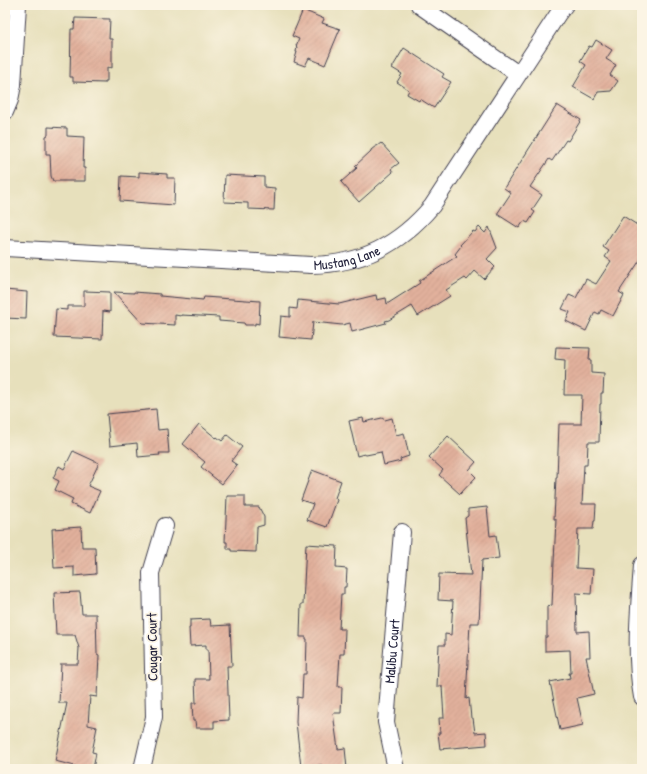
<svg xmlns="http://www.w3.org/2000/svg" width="647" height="774" font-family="'Patrick Hand',sans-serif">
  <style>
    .building { fill: url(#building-hatch) }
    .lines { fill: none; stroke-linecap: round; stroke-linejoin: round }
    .street-casing { stroke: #403e4e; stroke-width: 18 }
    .street { stroke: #fff; stroke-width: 16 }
    .labels { text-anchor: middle; stroke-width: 3.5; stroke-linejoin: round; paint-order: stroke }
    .street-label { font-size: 14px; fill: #22223b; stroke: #fcf5e5 }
  </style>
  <defs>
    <pattern id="building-hatch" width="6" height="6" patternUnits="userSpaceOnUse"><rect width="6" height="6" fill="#e2b19c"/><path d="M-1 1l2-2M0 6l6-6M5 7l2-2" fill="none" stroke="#c29887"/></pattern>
  </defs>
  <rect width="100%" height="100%" fill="#fcf5e5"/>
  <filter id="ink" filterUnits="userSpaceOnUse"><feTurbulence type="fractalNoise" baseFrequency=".025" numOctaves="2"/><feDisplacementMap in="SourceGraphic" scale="8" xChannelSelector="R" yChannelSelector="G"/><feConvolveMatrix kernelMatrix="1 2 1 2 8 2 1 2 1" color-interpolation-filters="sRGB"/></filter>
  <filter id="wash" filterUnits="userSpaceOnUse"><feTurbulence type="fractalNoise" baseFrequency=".012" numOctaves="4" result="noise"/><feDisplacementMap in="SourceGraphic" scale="16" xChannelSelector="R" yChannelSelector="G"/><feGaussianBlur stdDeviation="0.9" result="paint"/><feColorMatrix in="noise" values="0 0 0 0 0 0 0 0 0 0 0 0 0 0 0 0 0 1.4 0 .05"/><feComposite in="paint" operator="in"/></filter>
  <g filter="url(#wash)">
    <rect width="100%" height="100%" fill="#e7e0bc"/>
    <g id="blocks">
      <g class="building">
        <polygon points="303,10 324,19 322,23 340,29 325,65 309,58 305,66 294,62 297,52 296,52 297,47 296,46 299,39 292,36"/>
        <polygon points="75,18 110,19 109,39 112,39 112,68 107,67 107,81 105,81 105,83 73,82 73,77 70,77 71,29 74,29"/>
        <polygon points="596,40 612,50 606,59 616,65 610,75 618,81 611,91 598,92 594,99 573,87 586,65 580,61 589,46 592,47"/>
        <polygon points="404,48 444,74 442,77 451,82 434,108 420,99 419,101 407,94 409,90 397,82 402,74 392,68"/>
        <polygon points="557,105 581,120 568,141 566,140 552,161 549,159 530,187 542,195 532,210 535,212 528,223 524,221 519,228 497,214 511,193 504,188"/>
        <polygon points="48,127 67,128 67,136 84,137 83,168 85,168 85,181 53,181 51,176 50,154 46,154 46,136 48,135"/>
        <polygon points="381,143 399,163 391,169 393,172 359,202 341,182 357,168 355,166 371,151 371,150 376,146 377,146"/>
        <polygon points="139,172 167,174 167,178 175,178 174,205 120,201 121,176 139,177"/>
        <polygon points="225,175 264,177 264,187 275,188 274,210 248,209 248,203 224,202"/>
        <polygon points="623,216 642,228 642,257 619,292 624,295 613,316 601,310 599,314 595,312 586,331 566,321 570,312 562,309 569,295 576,298 586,279 596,284 611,261 605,257 609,251 603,247"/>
        <polygon points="479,227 485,233 489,227 497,248 487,259 495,267 484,279 475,271 467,280 465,278 446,290 450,296 418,316 412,306 389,320 385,321 386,323 352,332 350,323 342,325 313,322 311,340 279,337 281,316 290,317 290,308 297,309 298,300 339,304 376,295 377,300 386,298 387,304 420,283 419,281 457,256 455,254 461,246 460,245 473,231 475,232"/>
        <polygon points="5,290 27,292 26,319 5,318"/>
        <polygon points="84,291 110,292 110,312 103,311 102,339 54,337 56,309 67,310 67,306 84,306"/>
        <polygon points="114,292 134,293 134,292 160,294 160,296 203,300 204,297 260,301 259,324 255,323 255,325 245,325 244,323 219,321 219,317 181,315 181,316 175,315 175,325 142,323"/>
        <polygon points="556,347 590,348 589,360 591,360 591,373 604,374 603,393 601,393 601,404 600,404 599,442 588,442 587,465 584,465 582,504 596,504 595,521 594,521 593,529 578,529 576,568 593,569 591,594 576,593 577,632 589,631 590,657 586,657 594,694 577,698 583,725 560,730 550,682 570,678 569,673 571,673 570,650 545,651 545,637 547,637 547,606 552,605 556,519 554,519 556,478 557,478 559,424 581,424 582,395 564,395 565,360 555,359"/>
        <polygon points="156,409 158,430 167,429 169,453 159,453 160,455 138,457 137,443 110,446 107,414"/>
        <polygon points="363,418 364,422 382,418 385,420 392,418 396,435 404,433 409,456 400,459 401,461 384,465 381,452 366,455 364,454 357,456 349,421"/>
        <polygon points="199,424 216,438 217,437 222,441 227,435 242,447 231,461 237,465 222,484 201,467 205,462 183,444"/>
        <polygon points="448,436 476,462 469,470 476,477 460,494 439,475 443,470 429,457"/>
        <polygon points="73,451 99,463 88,486 100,491 90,513 71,504 73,499 55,490 59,481 53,478 59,466 64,469"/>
        <polygon points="312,470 341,481 335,498 337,500 327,527 307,520 313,504 301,500"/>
        <polygon points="227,496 245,496 245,507 259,507 264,517 264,525 257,527 256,552 231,551 231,549 227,549 227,542 225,542"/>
        <polygon points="487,507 490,536 496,535 499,558 482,560 479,623 470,623 466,699 469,698 471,718 473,718 475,733 486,732 487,745 440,749 438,733 440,733 439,718 444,718 442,686 437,686 439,645 445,645 445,634 451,635 453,601 438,600 439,574 471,575 465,518 468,516 468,509"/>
        <polygon points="81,527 82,547 95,547 96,574 74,576 74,567 54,568 52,529"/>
        <polygon points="306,544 337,546 336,568 347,569 346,587 344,587 344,594 341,594 339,629 345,629 344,654 340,654 338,687 342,687 341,713 333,713 338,749 345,748 347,769 322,769 322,765 301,767 296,722 297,697 302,698 303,674 306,674 307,639 306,639 306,637 300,637 301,604 303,604"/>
        <polygon points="80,592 82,614 96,614 97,654 99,655 97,697 90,696 88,725 97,727 92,752 96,753 93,769 74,769 75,766 55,761 67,703 59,703 61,664 78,664 79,648 75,635 56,635 54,593"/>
        <polygon points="210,619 211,626 230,625 232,666 227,666 229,720 214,721 214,728 196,728 195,721 193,721 192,703 196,703 195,679 209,679 208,649 206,649 206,645 190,646 189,628 190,628 190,620"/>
      </g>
    </g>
  </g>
  <g filter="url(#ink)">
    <use href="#blocks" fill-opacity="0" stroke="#403e4e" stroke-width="1"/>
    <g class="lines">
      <defs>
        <g id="street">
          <polyline points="419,5 518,74"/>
          <polyline points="5,112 10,100 13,85 18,5"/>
          <path id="s1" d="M5 248 311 265C362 264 399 245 432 206L558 14 565 5"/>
          <path d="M642 565C639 609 634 653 642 697"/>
          <polyline points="142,769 154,717 151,573 165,526"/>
          <path id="s2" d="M396 769 386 722 402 532"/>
        </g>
      </defs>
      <use href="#street" class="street-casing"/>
      <use href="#street" class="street"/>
    </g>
  </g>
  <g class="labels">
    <g class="street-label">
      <text dy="5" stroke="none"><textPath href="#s1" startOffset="343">Mustang Lane</textPath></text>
      <text transform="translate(152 647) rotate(-91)" y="5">Cougar Court</text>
      <text dy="5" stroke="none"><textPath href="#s2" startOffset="119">Malibu Court</textPath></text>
    </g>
  </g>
  <rect width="647" height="774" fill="none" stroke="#fcf5e5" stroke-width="20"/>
</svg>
